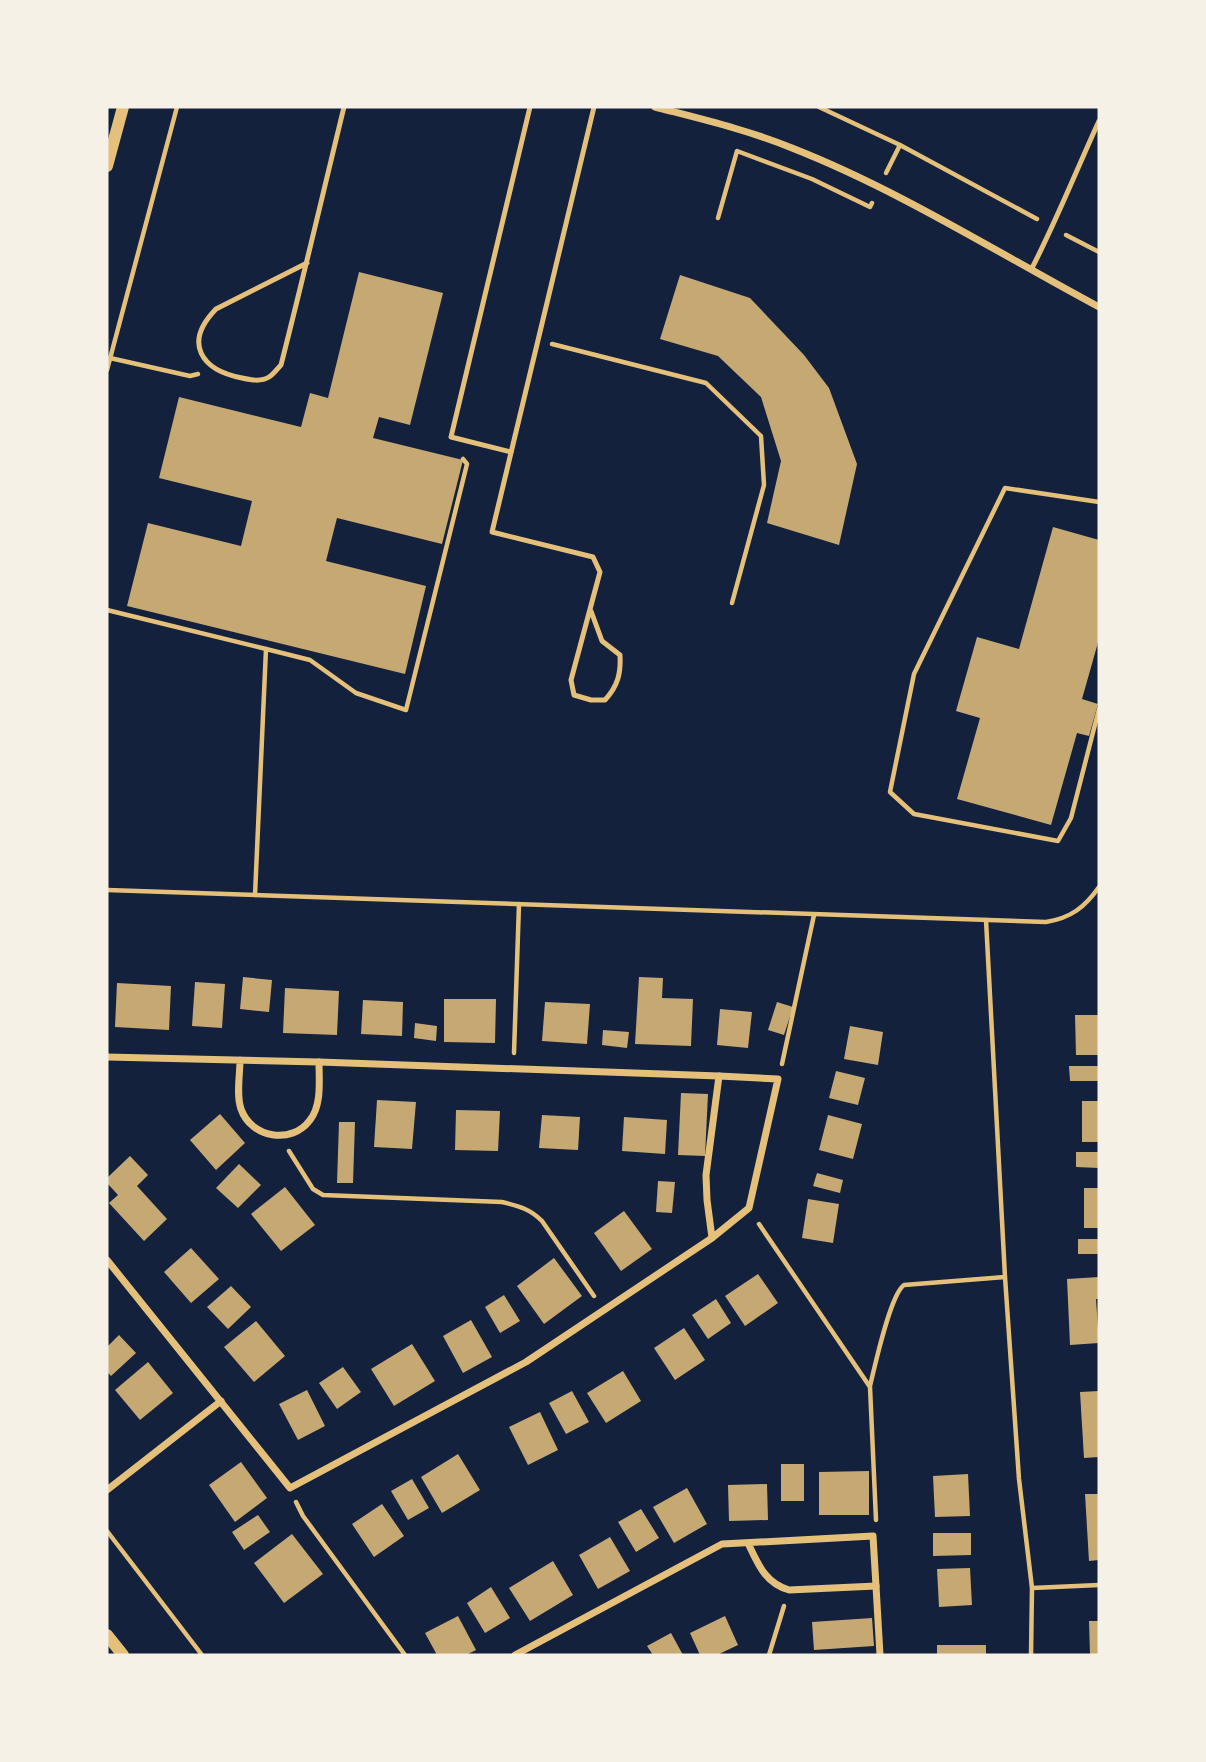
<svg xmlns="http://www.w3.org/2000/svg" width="1206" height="1762" font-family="'Roboto Condensed',sans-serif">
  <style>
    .building { fill: #c6a872 }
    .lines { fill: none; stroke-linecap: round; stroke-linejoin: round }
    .path { stroke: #e5c07b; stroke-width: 4.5 }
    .service { stroke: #e5c07b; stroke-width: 5 }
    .minor { stroke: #e5c07b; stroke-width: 7 }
    .tertiary { stroke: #e5c07b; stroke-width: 12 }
  </style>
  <rect width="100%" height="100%" fill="#14213d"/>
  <g class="building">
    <polygon points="359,272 443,293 410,425 379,417 373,438 463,460 442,544 337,518 326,561 426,586 405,674 127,606 148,523 241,546 252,501 159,478 179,397 301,427 310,393 328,398"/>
    <polygon points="680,275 750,298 804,355 829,388 857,464 839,545 767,523 781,461 761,397 718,356 660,339"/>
    <polygon points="1053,527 1099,540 1099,639 1082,699 1098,704 1089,736 1077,733 1051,825 957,799 980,718 956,711 977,637 1019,649"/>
    <polygon points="243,977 272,980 269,1012 240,1009"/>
    <polygon points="639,977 663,978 662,998 693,999 691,1046 635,1044"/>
    <polygon points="195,982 225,984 222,1028 192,1026"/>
    <polygon points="117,983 171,986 169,1030 115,1027"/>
    <polygon points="285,988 339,991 337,1035 283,1033"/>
    <polygon points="444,999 496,999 495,1043 444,1042"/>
    <polygon points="363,1000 403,1002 402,1036 361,1034"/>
    <polygon points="545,1002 590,1004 587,1044 542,1041"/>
    <polygon points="777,1002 793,1007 784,1035 768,1030"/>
    <polygon points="720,1009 752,1012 748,1048 717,1045"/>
    <polygon points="1075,1015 1099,1015 1099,1055 1076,1055"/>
    <polygon points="415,1023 437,1026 436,1041 414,1038"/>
    <polygon points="850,1026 883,1032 878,1065 844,1059"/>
    <polygon points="603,1030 629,1032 627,1048 602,1045"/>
    <polygon points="1069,1066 1099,1066 1099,1081 1070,1081"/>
    <polygon points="836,1071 865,1078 858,1105 829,1098"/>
    <polygon points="681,1093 708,1094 705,1156 678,1155"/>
    <polygon points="377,1100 416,1102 412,1149 374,1147"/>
    <rect x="1082" y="1101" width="17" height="41"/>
    <polygon points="456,1110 500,1111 498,1151 455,1150"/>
    <polygon points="220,1114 245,1143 216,1170 190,1140"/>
    <polygon points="542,1115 580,1117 578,1150 539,1148"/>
    <polygon points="828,1115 862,1124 853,1159 819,1150"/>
    <polygon points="624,1117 667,1120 665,1154 622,1151"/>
    <polygon points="339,1122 355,1122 353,1183 337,1183"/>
    <polygon points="1076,1152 1099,1152 1099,1168 1076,1167"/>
    <polygon points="130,1156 148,1175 137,1186 167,1219 144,1241 109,1203 118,1195 107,1183 107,1178"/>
    <polygon points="239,1164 261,1185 238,1208 216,1188"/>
    <polygon points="817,1173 843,1180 840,1193 813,1186"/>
    <polygon points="658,1181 675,1182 672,1213 656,1212"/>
    <polygon points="285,1187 315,1225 281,1251 251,1214"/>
    <rect x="1084" y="1188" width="15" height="40"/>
    <polygon points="808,1199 839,1204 833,1243 802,1238"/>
    <polygon points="624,1211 652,1249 621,1271 594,1233"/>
    <rect x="1078" y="1239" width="21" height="15"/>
    <polygon points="191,1248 219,1279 191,1303 164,1272"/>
    <polygon points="554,1258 582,1296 544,1324 517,1286"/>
    <polygon points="758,1274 778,1303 745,1326 725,1296"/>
    <polygon points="1099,1277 1099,1299 1096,1299 1099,1343 1070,1345 1067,1279"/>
    <polygon points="231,1286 251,1307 228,1329 207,1307"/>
    <polygon points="504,1295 520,1321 500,1333 485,1307"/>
    <polygon points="716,1299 731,1323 708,1339 692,1315"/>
    <polygon points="471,1320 492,1357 463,1373 443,1336"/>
    <polygon points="256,1321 285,1356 254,1382 224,1347"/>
    <polygon points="684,1328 705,1360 675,1380 654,1348"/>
    <polygon points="119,1335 136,1353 111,1376 107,1372 107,1347"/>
    <polygon points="412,1344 435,1381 394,1406 371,1369"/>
    <polygon points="148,1362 173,1393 140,1420 115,1390"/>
    <polygon points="343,1367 361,1392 337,1409 319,1383"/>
    <polygon points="623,1371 641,1401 606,1423 587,1393"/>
    <polygon points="307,1390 325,1426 298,1440 279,1404"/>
    <polygon points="572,1391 589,1422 566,1434 549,1403"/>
    <polygon points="1099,1391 1099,1457 1084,1458 1080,1392"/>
    <polygon points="540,1412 558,1450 528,1465 509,1427"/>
    <polygon points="458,1454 480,1490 442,1513 421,1477"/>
    <polygon points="241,1462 267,1498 235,1522 209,1485"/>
    <rect x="781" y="1464" width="23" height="37"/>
    <polygon points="869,1471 869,1515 819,1515 819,1472"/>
    <polygon points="968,1474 970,1516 935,1517 933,1476"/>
    <polygon points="412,1479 429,1508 408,1520 391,1491"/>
    <polygon points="767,1484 768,1520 729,1521 728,1485"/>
    <polygon points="687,1488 707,1524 674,1543 653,1507"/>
    <polygon points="1085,1494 1099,1494 1099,1560 1089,1561"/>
    <polygon points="382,1504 404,1536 374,1557 352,1524"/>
    <polygon points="641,1509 659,1538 636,1552 618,1522"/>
    <polygon points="258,1515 270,1532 244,1550 232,1532"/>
    <polygon points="933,1533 971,1533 971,1555 933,1556"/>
    <polygon points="292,1534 323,1574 284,1603 254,1563"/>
    <polygon points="610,1537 630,1571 598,1589 579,1555"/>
    <polygon points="553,1561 573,1595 530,1621 509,1588"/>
    <polygon points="970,1568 972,1605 939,1607 937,1569"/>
    <polygon points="491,1587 510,1618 485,1633 467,1603"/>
    <polygon points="458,1616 476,1650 466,1655 437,1655 425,1633"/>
    <polygon points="725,1616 738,1645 717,1655 700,1655 690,1633"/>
    <polygon points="872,1618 874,1646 814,1650 812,1622"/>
    <polygon points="1089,1621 1099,1621 1099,1655 1090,1655"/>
    <polygon points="671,1633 683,1655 653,1655 647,1646"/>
    <rect x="937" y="1645" width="49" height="10"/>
  </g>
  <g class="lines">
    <g class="path">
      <polyline points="819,107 900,145 1037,219"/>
      <polyline points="886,173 900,145"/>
      <polyline points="718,218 737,151 812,179 870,207 872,203"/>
      <polyline points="1066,235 1099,252"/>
      <polyline points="552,344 706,383 761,436 764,485 732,603"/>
      <polyline points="110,358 190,376 198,374"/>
      <polyline points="107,370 177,107"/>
      <polyline points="1099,502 1005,488 914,674 890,792 914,814 1058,841 1071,818 1099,709"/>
      <polyline points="107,610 266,649 255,895"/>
      <polyline points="266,649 310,660 356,693 406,710 467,464 463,459"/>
      <path d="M107 890 1046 922C1071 918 1085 907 1099 887"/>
      <polyline points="986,920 1005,1277 1019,1479 1032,1588 1031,1655"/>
      <polyline points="514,1053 519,904"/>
      <polyline points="782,1064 814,915"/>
      <path d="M289 1151 313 1189 323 1195 502 1202C519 1206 530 1209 542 1221L594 1296"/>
      <polyline points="759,1224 870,1387 876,1520"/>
      <path d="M870 1386C875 1366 890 1295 904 1285L1005 1277"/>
      <polyline points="296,1502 303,1516 405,1655"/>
      <polyline points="107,1531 202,1655"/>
      <polyline points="1032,1588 1099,1585"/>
      <polyline points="769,1655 784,1606"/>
    </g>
    <g class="service">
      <path d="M307 263 216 309C183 343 201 370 242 378 251 380 261 382 269 377 274 374 277 369 281 365 303 279 323 193 344 107"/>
      <path d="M1031 270C1056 222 1076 171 1099 121"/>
      <polyline points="511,452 451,437 530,107"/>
      <path d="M591 611 602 641 620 655C621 673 618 686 605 700H591L574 695 571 680 600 572 593 557 492 532 594 107"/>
    </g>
    <g class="minor">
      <path d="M655 107C701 119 748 130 792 148 899 190 998 253 1099 307"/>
      <path d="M107 1057 319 1062C319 1080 322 1105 310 1120 292 1145 251 1138 241 1109 236 1095 240 1075 240 1060"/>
      <polyline points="319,1062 719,1076"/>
      <polyline points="107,1260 290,1488 526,1362 712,1238 749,1208 778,1079 719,1076 706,1175 707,1200 712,1238"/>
      <polyline points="107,1490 221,1401"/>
      <polyline points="876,1586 880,1655"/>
      <path d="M515 1655 722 1544 873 1536 876 1586 789 1590C765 1583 758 1564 748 1543"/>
    </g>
    <g class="tertiary">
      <polyline points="107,166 123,107"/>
      <polyline points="107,1635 123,1655"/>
    </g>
  </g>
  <rect width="1206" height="1762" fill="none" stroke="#f6f1e7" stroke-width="217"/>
</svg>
